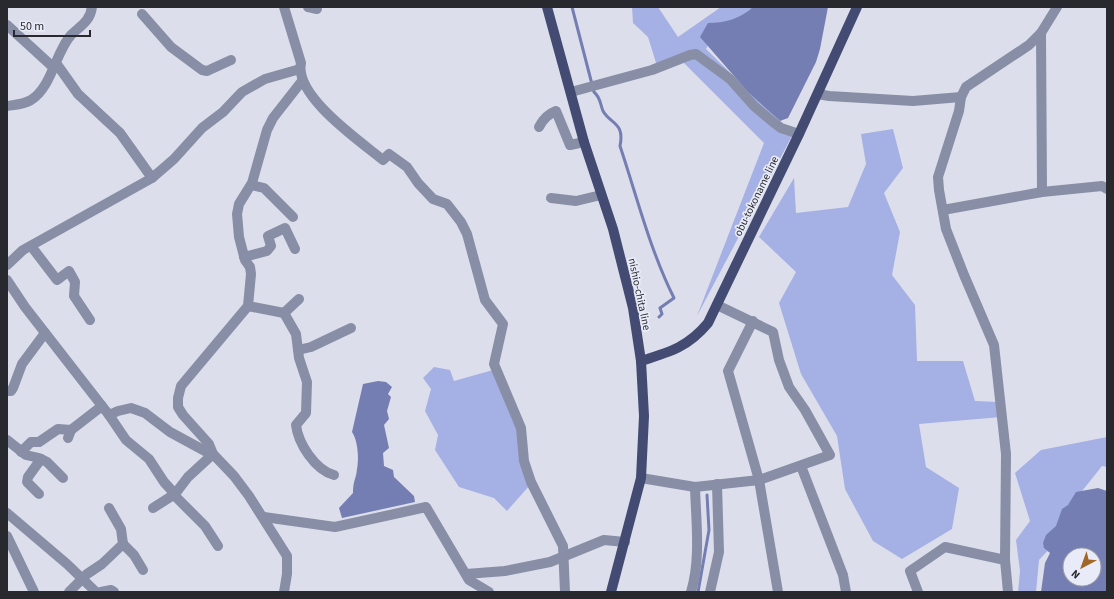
<svg xmlns="http://www.w3.org/2000/svg" width="1114" height="599" font-family="'Source Sans 3',sans-serif">
  <style>
    .green { fill: #a5b0e4 }
    .water { fill: #747eb2; fill-rule: evenodd }
    .lines { fill: none; stroke-linecap: round; stroke-linejoin: round }
    .stream { stroke: #747eb2; stroke-width: 3 }
    .minor { stroke: #888ea6; stroke-width: 10 }
    .major { stroke: #434b73; stroke-width: 10 }
    .labels { text-anchor: middle; stroke-width: 3.5; stroke-linejoin: round; paint-order: stroke }
    .street-label { font-size: 11px; fill: #28292e; stroke: #e9ecf8 }
  </style>
  <rect width="100%" height="100%" fill="#dcdfeb"/>
  <g class="green">
    <polygon points="632,7 658,7 678,37 721,7 757,7 713,36 706,49 793,134 697,316 764,143 682,61 657,66 648,37 633,23"/>
    <polygon points="893,129 903,168 884,193 900,232 892,275 915,305 917,361 963,361 975,401 998,402 1001,417 919,424 926,467 959,488 952,529 902,559 873,541 845,489 837,436 801,374 779,303 796,272 759,237 794,178 796,213 848,207 866,164 861,134"/>
    <polygon points="434,367 450,370 454,381 493,370 523,421 530,485 507,511 494,498 459,487 435,450 438,435 425,411 431,389 423,378"/>
    <polygon points="1107,437 1107,467 1102,466 1063,515 1056,542 1039,560 1036,592 1018,592 1020,571 1016,540 1030,521 1015,473 1041,450"/>
  </g>
  <g class="water">
    <path d="M753 7H828L820 49 816 62 788 118 780 121 748 92 700 37 708 23C725 23 740 19 753 7Z"/>
    <path d="M378 381 386 382 392 387 388 394 391 397 387 411 389 419 384 425 389 448 383 453 384 466 393 470 394 477 414 496 415 502 342 518 339 508 353 493C353 480 356 480 357 469 359 458 358 441 352 432L363 384Z"/>
    <path d="M1098 488 1107 491V592H1041L1045 563 1050 553 1044 548 1043 543 1046 535 1056 526 1062 509 1068 505 1076 492ZM1070 555H1094V579H1070Z"/>
  </g>
  <g class="lines">
    <g class="stream">
      <path d="M572 7 594 92C601 98 600 104 603 111 610 124 625 122 620 146 637 197 650 250 674 298L660 308 662 314 659 317"/>
      <polyline points="698,592 709,530 707,495"/>
    </g>
    <g class="minor">
      <path d="M284 7 301 63C294 96 360 141 383 160L389 154 407 167 418 183 433 199 447 204 461 222 467 234 485 300 503 324 494 364 521 428 524 461 531 482 563 546 565 592"/>
      <polyline points="308,7 317,9"/>
      <polyline points="142,14 171,47 202,70 207,71 231,60"/>
      <polyline points="7,25 54,68"/>
      <polyline points="1041,33 1042,192"/>
      <polyline points="56,63 78,94 120,133 152,178"/>
      <polyline points="571,92 652,70 690,55 696,54 730,79 754,106 773,122 781,128 799,134"/>
      <polyline points="818,94 829,96 913,101 961,97"/>
      <path d="M7 106C14 105 25 104 31 100 52 87 56 51 71 35 80 26 90 22 92 7"/>
      <path d="M539 127C543 119 548 114 556 111L570 145 584 142"/>
      <polyline points="251,185 264,188 293,217"/>
      <polyline points="551,198 576,201 601,195"/>
      <polyline points="943,210 1042,192 1102,186 1107,189"/>
      <polyline points="31,246 57,280 69,271 75,282 74,296 90,320"/>
      <polyline points="244,257 267,251 271,246 268,236 285,228 295,249"/>
      <polyline points="7,265 23,250 152,178 174,159 202,128 223,112 242,92 265,79 300,69"/>
      <polyline points="7,280 25,307 109,415 118,411 131,408 145,413 170,432 205,451 210,451"/>
      <polyline points="248,306 284,313 299,299"/>
      <path d="M284 313 296 334 299 358 307 382 306 413 296 425C298 443 315 470 334 475"/>
      <polyline points="753,321 728,371 759,480 778,592"/>
      <polyline points="298,350 311,347 351,328"/>
      <polyline points="7,391 11,391 13,388 22,364 45,333"/>
      <polyline points="109,415 126,440 149,459 164,482 175,494"/>
      <polyline points="68,438 71,430 102,406"/>
      <polyline points="7,440 26,455 39,458 47,462 63,478"/>
      <polyline points="21,452 31,442 39,442 58,429 71,430"/>
      <polyline points="801,466 843,575 846,592"/>
      <polyline points="641,478 695,487 759,480 830,455 805,410 789,387 779,360 773,332 717,305"/>
      <polyline points="39,494 27,482 28,477 41,459"/>
      <polyline points="174,495 205,526 218,546"/>
      <polyline points="153,508 175,494 188,477 213,454"/>
      <polyline points="7,513 67,564 96,592"/>
      <polyline points="264,517 335,527 426,507 469,580 489,592"/>
      <polyline points="7,536 34,592"/>
      <polyline points="123,544 134,555 143,570"/>
      <polyline points="466,574 505,571 550,562 604,540 625,542"/>
      <polyline points="69,592 87,574 102,564 123,544 121,529 109,508"/>
      <polyline points="101,592 111,590 114,592"/>
      <polyline points="284,592 287,574 287,556 249,496 234,476 213,454 209,444 183,415 178,407 178,398 181,386 248,306 251,274 250,267 245,260 239,237 237,214 239,204 252,183 267,130 273,118 302,81"/>
      <path d="M691 592C701 559 696 521 695 487"/>
      <polyline points="710,592 719,552 717,484"/>
      <polyline points="918,592 910,571 945,547 1005,560"/>
      <polyline points="1008,592 1005,560 1006,454 994,345 964,275 946,229 939,190 938,177 959,111 961,97 966,87 1029,45 1041,33 1057,7"/>
    </g>
    <g class="major">
      <polyline points="547,7 584,142 613,229 633,308 641,361 644,416 641,478 611,592"/>
      <path d="M641 361C670 352 688 347 708 323L799 134 857 7"/>
    </g>
  </g>
  <g class="labels">
    <g class="street-label">
      <text transform="translate(756 196) rotate(-64)" y="4">obu-tokoname line</text>
      <text transform="translate(640 294) rotate(78)" y="4">nishio-chita line</text>
    </g>
  </g>
  <rect width="1114" height="599" fill="none" stroke="#28292e" stroke-width="16"/>
  <g transform="translate(1082 567) rotate(221)"><circle r="19" fill="#e9ecf8" stroke="#9c9ea7"/>
  <path d="M0-3L7 15L0 10L-7 15Z" fill="#a16726"/>
  <text y="-6" font-size="11" font-weight="bold" text-anchor="middle" fill="#28292e">N</text>
  </g>
  <path d="M14 30v6h76v-6" fill="none" stroke="#28292e" stroke-width="2"/>
  <text x="20" y="30" font-size="12" fill="#28292e" stroke="#e9ecf8" stroke-width="3" paint-order="stroke">50 m</text>
</svg>
